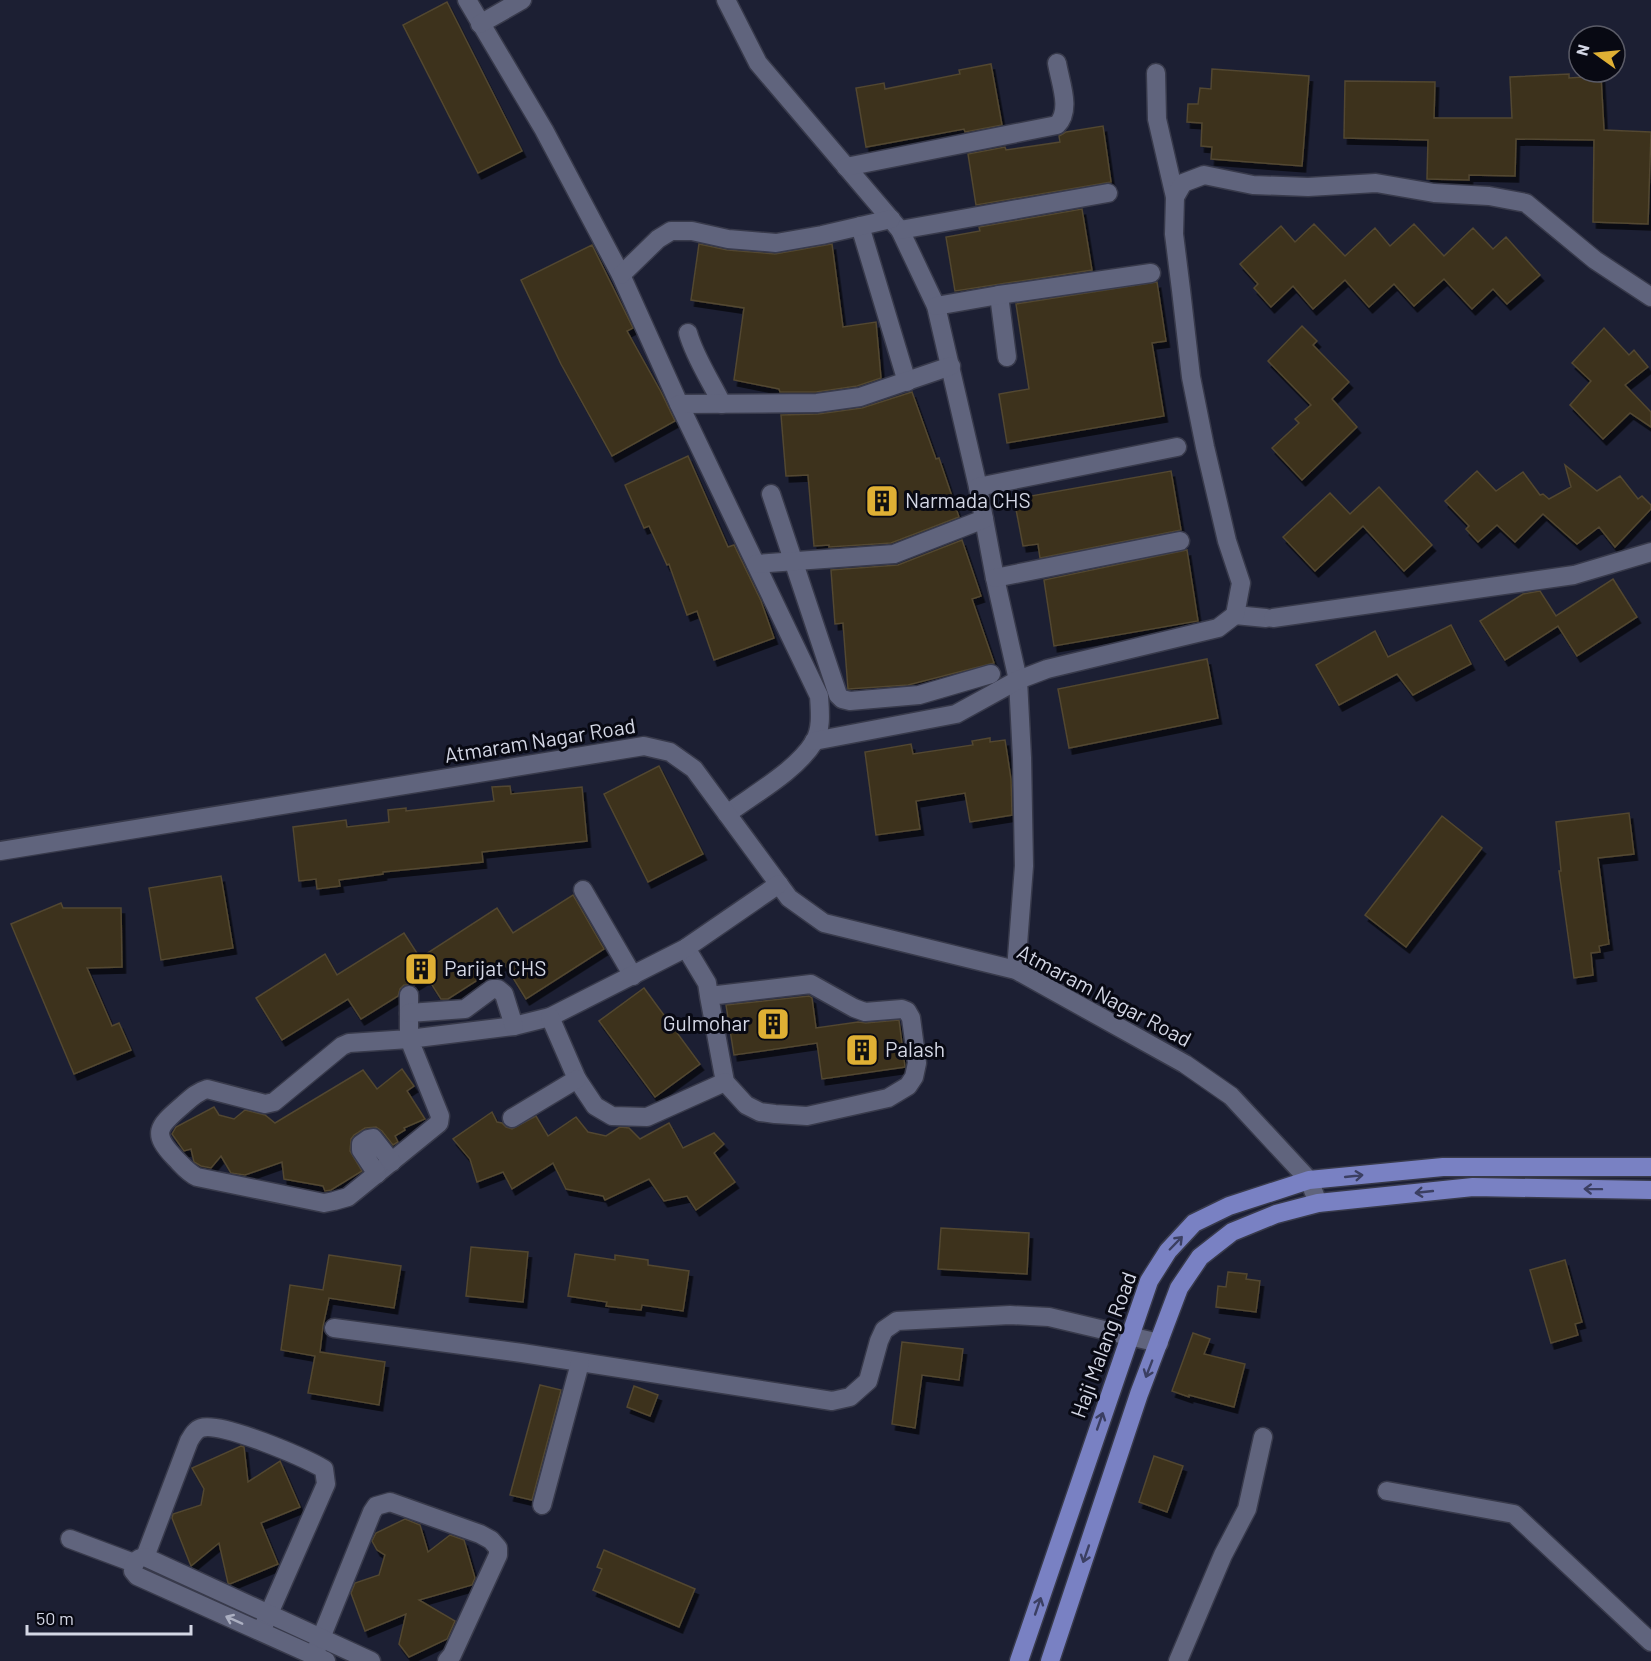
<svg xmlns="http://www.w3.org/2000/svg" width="1651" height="1661" font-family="Barlow,sans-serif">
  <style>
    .building { fill: #3c321b; stroke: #524730; stroke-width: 1.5; filter: url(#shadow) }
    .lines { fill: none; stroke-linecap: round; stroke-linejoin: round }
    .minor-casing { stroke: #383a4b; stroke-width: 21 }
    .major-casing { stroke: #383a4b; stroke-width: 21 }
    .minor { stroke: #60647d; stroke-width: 18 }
    .major { stroke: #7981c3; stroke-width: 18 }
    .oneway { stroke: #3b3f62 }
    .oneway2 { stroke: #abafc1 }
    .labels { text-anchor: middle; stroke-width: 6; stroke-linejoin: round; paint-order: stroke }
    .poi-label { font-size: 21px; fill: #d4d7e5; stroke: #080913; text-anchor: start }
    .street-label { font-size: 21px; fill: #d4d7e5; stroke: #080913 }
  </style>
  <defs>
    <filter id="shadow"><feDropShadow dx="3.5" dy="6" stdDeviation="0" flood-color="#0009"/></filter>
  </defs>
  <rect width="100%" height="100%" fill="#1c1f33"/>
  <g class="building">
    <polygon points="447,2 522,151 478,173 403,25"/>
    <polygon points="991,64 1002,125 965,132 964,129 866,147 856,88 884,83 885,89 960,74 959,70"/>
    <polygon points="1212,69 1309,76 1302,166 1211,159 1212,147 1201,146 1202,123 1187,122 1188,104 1198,104 1200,88 1211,89"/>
    <polygon points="1569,74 1569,78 1601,76 1604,130 1651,132 1648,224 1593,222 1594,140 1516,139 1515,176 1469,175 1469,180 1427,179 1428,140 1344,138 1345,81 1435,82 1434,118 1512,118 1510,77"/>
    <polygon points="1103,126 1111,182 976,205 968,154 1005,147 1006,150 1060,142 1059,136 1066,132"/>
    <polygon points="1082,209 1092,270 955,291 946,237 980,231 979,227"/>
    <polygon points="1314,224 1345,256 1375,228 1390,246 1414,224 1444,256 1473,228 1493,249 1506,237 1540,275 1507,304 1493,289 1472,309 1444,279 1414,306 1394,284 1369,307 1345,280 1313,309 1293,286 1271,307 1254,288 1258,284 1240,264 1281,226 1295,242"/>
    <polygon points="699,244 727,250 775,254 832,244 843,327 876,322 881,378 857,386 816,392 780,392 779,389 734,380 744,308 691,300"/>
    <polygon points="592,245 633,328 627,331 661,392 675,421 612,456 561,364 521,280"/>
    <polygon points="1157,282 1166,341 1152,343 1164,416 1007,443 999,394 1029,389 1016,304"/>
    <polygon points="1302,326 1317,341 1313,345 1349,382 1332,399 1357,427 1302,480 1272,448 1299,423 1295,419 1311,405 1268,361"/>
    <polygon points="1604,328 1629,355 1634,350 1648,367 1625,385 1651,412 1651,427 1630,413 1603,439 1570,405 1591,381 1572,363"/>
    <polygon points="912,392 936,459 939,458 959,517 891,543 829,547 829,545 814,546 808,475 786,476 781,415 818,414 862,408"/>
    <polygon points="688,456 728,547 734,545 761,601 774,638 714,660 697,611 687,615 669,564 667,565 649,526 644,528 625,485"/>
    <polygon points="1565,465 1597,491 1620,476 1638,499 1642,496 1651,505 1651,509 1615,547 1599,527 1577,544 1543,514 1515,542 1497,525 1478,542 1466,529 1469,526 1445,501 1477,471 1496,491 1523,472 1540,495 1543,494 1549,499 1571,487"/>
    <polygon points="1171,471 1181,530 1040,558 1038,544 1023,546 1014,499"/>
    <polygon points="1379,487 1432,545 1404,571 1363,526 1315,571 1283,537 1330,493 1350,514"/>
    <polygon points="962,540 981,596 972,599 994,663 908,685 848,689 843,623 835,624 831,570 898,565"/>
    <polygon points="1187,550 1198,621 1054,646 1044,580"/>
    <polygon points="1613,579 1637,617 1577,656 1558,626 1505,660 1480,621 1523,594 1540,591 1556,616"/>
    <polygon points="1451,625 1471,664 1413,695 1397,674 1339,705 1316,665 1375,631 1388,657"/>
    <polygon points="1207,659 1218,718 1069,748 1058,689"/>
    <polygon points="990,738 990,742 1005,740 1011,779 1012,815 970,822 965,793 916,801 920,829 876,835 865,752 911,744 913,754 973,745 972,741"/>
    <polygon points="659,766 703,854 648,882 604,794"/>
    <polygon points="510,786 511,794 582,787 587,841 482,852 483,862 383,872 383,874 339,880 340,886 317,889 316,879 299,881 293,827 346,820 347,827 389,822 388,810 406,808 406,811 494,801 492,787"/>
    <polygon points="1629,813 1634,854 1598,858 1609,944 1599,946 1600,952 1591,953 1593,975 1574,978 1559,871 1561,871 1556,822"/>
    <polygon points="1442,816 1482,848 1406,947 1365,915"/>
    <polygon points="221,876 233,948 161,960 149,888"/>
    <polygon points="573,895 604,949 526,999 504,963 448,999 441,999 427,977 414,985 404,985 400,989 398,996 361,1019 348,999 282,1040 256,998 325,954 337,975 404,933 420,958 497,908 513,933"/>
    <polygon points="61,903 63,908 121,908 122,967 87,968 112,1026 119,1023 131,1050 74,1074 11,924"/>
    <polygon points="644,988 700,1064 655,1097 599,1021"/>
    <polygon points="809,996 812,998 816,1028 858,1022 866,1023 899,1020 905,1067 822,1079 817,1043 734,1055 726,1005"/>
    <polygon points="402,1069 414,1086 407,1091 425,1119 404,1128 405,1130 395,1136 398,1142 393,1145 382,1131 376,1127 365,1128 354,1135 351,1139 350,1151 362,1171 331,1190 325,1191 323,1186 284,1179 282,1162 245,1175 231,1173 221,1156 211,1168 201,1166 194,1162 191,1149 184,1151 172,1134 176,1127 214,1107 219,1115 234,1119 245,1110 265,1115 275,1123 363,1070 377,1089"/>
    <polygon points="492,1112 497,1122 502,1123 506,1127 512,1129 536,1116 548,1136 576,1117 588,1132 606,1136 620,1127 629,1128 640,1139 669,1123 683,1148 714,1133 724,1144 714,1153 735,1182 696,1210 687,1196 664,1201 649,1179 605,1200 603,1196 566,1189 553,1163 512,1189 503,1172 477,1182 470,1159 453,1139"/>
    <polygon points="941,1228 1029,1233 1027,1274 938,1269"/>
    <polygon points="471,1247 528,1252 523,1302 466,1296"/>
    <polygon points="575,1254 615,1260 615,1255 648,1260 648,1265 689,1271 683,1311 642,1305 641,1310 606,1306 607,1302 568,1296"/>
    <polygon points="329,1255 401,1266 394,1308 329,1298 323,1326 320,1352 385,1362 379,1405 308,1393 315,1356 281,1350 290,1285 323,1290"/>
    <polygon points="1565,1260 1582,1322 1575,1324 1578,1335 1551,1343 1530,1270"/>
    <polygon points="1228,1272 1247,1274 1246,1279 1260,1281 1256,1312 1216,1307 1218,1286 1226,1287"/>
    <polygon points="1193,1333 1210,1339 1204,1354 1245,1364 1234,1407 1189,1395 1189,1397 1172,1391"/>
    <polygon points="902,1342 963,1349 959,1380 922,1375 915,1428 892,1424"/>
    <polygon points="540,1385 561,1390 532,1500 510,1495"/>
    <polygon points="634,1386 658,1395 650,1416 627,1407"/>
    <polygon points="241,1446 244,1447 248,1482 280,1461 300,1507 261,1523 278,1564 230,1584 228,1583 219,1543 191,1566 172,1518 173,1514 201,1505 204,1489 192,1468"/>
    <polygon points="1154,1456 1183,1466 1167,1512 1139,1502"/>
    <polygon points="405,1519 420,1525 428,1552 450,1535 464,1540 475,1578 472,1585 419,1600 455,1621 447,1639 409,1657 399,1644 406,1614 365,1631 351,1593 355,1583 379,1575 385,1555 377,1550 372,1541 376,1533"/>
    <polygon points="604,1550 695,1589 679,1627 593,1590 602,1569 597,1567"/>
  </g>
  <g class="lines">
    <defs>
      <g id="minor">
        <path d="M467 0 544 130 621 275 679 404 819 696C820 711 822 729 814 742 796 771 754 794 727 814"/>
        <polyline points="726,0 758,63 900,230 936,306 978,487 995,578 1018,680 1022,758 1024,866 1016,970"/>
        <polyline points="480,24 522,0"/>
        <polyline points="1156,73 1157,119 1175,197"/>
        <path d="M846 167 1057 125C1072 110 1060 82 1057 63"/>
        <polyline points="860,226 907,382"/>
        <polyline points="900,230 1108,193"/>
        <polyline points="621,275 658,239 671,231 692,231 728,239 776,243 822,235 891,219"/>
        <polyline points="999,295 1007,357"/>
        <polyline points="936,306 999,295 1151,273"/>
        <path d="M688 333C695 358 711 381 722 404"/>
        <polyline points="679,404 817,403 860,397 951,366"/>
        <polyline points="978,487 1177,447"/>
        <polyline points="771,494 838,695 842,699 850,701 919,695 991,674"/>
        <polyline points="756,564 894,554 984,519"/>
        <polyline points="995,578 1180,541"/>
        <polyline points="1235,615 1266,618"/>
        <polyline points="1273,618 1574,575 1651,552"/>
        <polyline points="814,741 956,714 1018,680 1047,669 1218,628 1235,615 1241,583 1227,541 1205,447 1191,377 1181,290 1174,234 1175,197 1183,183 1204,175 1253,185 1308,187 1376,183 1434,193 1489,196 1526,203 1595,260 1651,297"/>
        <polyline points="0,851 644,746 670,752 694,769 789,898 824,923 1016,970 1185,1064 1231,1096 1309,1180 1318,1203"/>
        <polyline points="583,890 633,976"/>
        <polyline points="686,948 707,983 709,996 725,1082 746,1105 760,1112 775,1114 807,1116 888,1098 908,1086 914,1077 917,1063 911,1018 907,1011 902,1009 865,1012 854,1008 811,984 709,996"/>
        <path d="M409 995V1039L440 1116 439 1123 348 1197 334 1201 324 1203 197 1177C188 1173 182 1165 175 1158 150 1132 159 1126 183 1105 191 1098 197 1092 207 1089L265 1104 274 1102 342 1046 349 1043 409 1039 514 1026 550 1017 686 948 779 884"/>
        <polyline points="409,1013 465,1009 492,989 498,989 504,994 514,1026"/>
        <polyline points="550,1017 577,1079 595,1106 612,1116 647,1117 725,1082"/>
        <polyline points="512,1118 577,1079"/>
        <polyline points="377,1174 361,1150 361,1144 368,1139 373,1138 392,1162"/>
        <polyline points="334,1328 522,1353 832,1401 850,1397 868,1381 879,1341 884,1330 897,1321 1010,1315 1049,1317 1159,1343"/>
        <polyline points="1387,1491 1514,1514 1651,1642"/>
        <polyline points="542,1505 580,1363"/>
        <polyline points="70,1539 134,1563"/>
        <path d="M145 1557 189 1441C192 1436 195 1430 201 1428 221 1421 305 1458 324 1469L326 1484 264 1625"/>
        <polyline points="317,1648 372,1512 376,1506 390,1502 480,1534 491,1540 498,1548 498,1555 452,1655 447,1661"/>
        <path d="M326 1661 137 1576 133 1571C134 1563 136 1558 145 1557L371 1661"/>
        <polyline points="1178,1661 1223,1555 1247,1509 1263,1437"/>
      </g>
      <g id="major">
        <polyline points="1019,1661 1149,1281 1168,1251 1194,1223 1229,1206 1309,1180 1443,1167 1651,1167"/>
        <polyline points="1050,1661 1139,1394 1179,1288 1200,1257 1232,1232 1276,1214 1318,1203 1473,1187 1651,1190"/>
      </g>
    </defs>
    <use href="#minor" class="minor-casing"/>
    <use href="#major" class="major-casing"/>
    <use href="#minor" class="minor"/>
    <use href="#major" class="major"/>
  </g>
  <defs><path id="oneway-shaft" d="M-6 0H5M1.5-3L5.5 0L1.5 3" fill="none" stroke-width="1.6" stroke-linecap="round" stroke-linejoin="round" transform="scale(1.5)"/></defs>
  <g class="oneway">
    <use href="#oneway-shaft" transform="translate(1354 1176) rotate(-6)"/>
    <use href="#oneway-shaft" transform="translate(1593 1189) rotate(-179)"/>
    <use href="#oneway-shaft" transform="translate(1424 1192) rotate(174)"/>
    <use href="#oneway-shaft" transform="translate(1176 1243) rotate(-46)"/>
    <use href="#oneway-shaft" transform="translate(1149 1369) rotate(111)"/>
    <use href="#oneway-shaft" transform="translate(1100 1421) rotate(-71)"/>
    <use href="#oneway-shaft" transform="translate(1086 1554) rotate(109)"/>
    <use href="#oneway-shaft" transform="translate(1038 1606) rotate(-71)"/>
  </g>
  <use class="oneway2" href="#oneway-shaft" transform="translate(234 1620) rotate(-156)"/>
  <defs>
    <symbol id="building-square" viewBox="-11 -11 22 22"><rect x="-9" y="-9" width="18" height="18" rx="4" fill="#dfb034" stroke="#080913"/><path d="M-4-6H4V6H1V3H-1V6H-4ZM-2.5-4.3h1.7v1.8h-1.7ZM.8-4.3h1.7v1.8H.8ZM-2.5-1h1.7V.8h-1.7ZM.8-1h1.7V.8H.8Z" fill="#111"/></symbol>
  </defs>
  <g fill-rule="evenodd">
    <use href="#building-square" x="863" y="482" width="38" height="38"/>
    <use href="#building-square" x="402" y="950" width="38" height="38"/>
    <use href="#building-square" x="754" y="1005" width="38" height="38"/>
    <use href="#building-square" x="843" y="1031" width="38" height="38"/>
  </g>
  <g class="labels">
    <g class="poi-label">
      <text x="905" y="508">Narmada CHS</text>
      <text x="444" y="976">Parijat CHS</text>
      <text x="750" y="1031" text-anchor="end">Gulmohar</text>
      <text x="885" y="1057">Palash</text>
    </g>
    <g class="street-label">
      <text transform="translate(540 741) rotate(-9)" y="7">Atmaram Nagar Road</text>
      <text transform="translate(1104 996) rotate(28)" y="7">Atmaram Nagar Road</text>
      <text transform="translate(1104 1345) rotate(-70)" y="7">Haji Malang Road</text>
    </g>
  </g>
  <g transform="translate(1597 54) rotate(285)"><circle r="28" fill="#080913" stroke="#5a5b67" stroke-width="1.5"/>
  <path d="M0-4.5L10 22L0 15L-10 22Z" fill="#dfb034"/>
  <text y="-9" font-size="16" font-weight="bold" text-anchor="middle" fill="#d4d7e5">N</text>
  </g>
  <path d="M27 1625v9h164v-9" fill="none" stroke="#d4d7e5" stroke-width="3"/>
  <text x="36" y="1625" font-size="18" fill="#d4d7e5" stroke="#080913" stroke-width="4.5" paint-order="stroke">50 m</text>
</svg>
